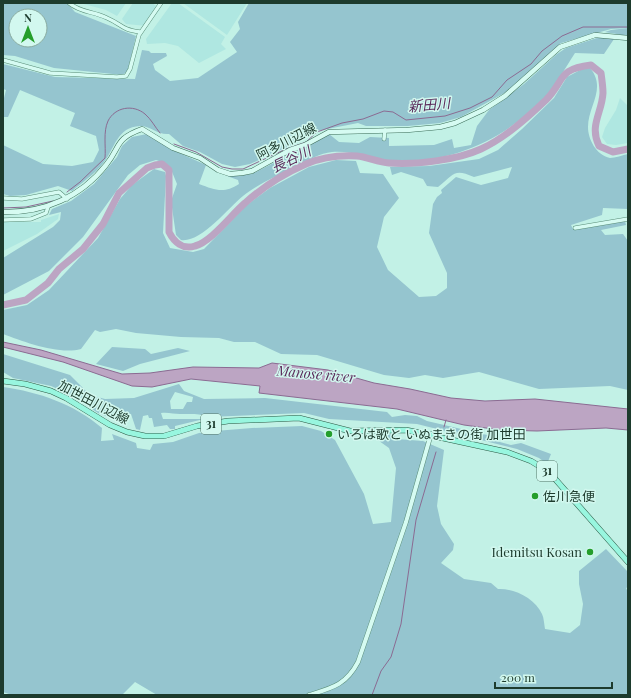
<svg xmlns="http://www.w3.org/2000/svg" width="631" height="698" font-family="'Playfair Display','Noto Sans JP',serif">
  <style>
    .farmland { fill: #afe7e1 }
    .green { fill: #95c5cf; fill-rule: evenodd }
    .water { fill: #bca5c3; stroke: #8b6b92 }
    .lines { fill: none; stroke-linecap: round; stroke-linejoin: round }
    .stream { stroke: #8b6b92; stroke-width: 1 }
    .river { stroke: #bca5c3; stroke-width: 7 }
    .minor-casing { stroke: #588c77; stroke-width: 4.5 }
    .tertiary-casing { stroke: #588c77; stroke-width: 5 }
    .secondary-casing { stroke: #3b6d58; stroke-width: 5.5 }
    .primary-casing { stroke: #2c5944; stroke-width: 6 }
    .minor { stroke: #d6fbf2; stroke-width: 3.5 }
    .tertiary { stroke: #d6fbf2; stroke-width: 4 }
    .secondary { stroke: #d6fbf2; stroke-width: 4.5 }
    .primary { stroke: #98f6df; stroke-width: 5 }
    .poi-dot { fill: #249e2b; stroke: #d2f8ef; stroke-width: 1.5 }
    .labels { text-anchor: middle; stroke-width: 3; stroke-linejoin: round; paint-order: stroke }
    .shield { fill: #d2f8ef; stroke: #537467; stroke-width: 1 }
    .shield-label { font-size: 12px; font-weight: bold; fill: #1d3b2d }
    .street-label { font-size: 13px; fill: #1d3b2d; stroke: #d2f8ef }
    .poi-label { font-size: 13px; fill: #1d3b2d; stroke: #d2f8ef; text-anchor: start }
    .water-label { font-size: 14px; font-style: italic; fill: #5b2b5b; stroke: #d2f8ef }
  </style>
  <rect width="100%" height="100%" fill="#c2f1e6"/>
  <g class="farmland">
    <polygon points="80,3 126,3 117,16 106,10"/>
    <polygon points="133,3 152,3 160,9 147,26 126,24 122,19"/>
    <polygon points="172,3 178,3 225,37 221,44 226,49 199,63 178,46 165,43 147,44 146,39"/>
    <polygon points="183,3 247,3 227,35"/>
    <polygon points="620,98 628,106 628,143 616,145 607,144 602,137 605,128 616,110"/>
    <polygon points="59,214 58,219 37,234 3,251 3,222 41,222 41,220"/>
  </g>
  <g class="green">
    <path d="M3 3H67L75 12 136 36 128 70 123 75 54 68 15 56 3 55ZM16 16H40V40H16Z"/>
    <path d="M249 3H628V28L611 29 561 43 508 91 461 117 440 123 408 126H366L358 123 312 132 302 140 250 164 235 167 222 164 200 152 183 146 169 134C157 135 151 126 140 126 117 127 115 148 104 162 96 173 83 182 72 191L58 186 26 195 10 196 3 194V145L43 164 72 166 93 162 99 150 96 136 70 126 75 113 20 90 8 117H3V102L6 90 3 89V64L55 77 135 79 142 50 149 51 151 53H166L167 56 153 64 155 70 170 81 198 78 237 52 230 42 240 29 238 22Z"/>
    <polygon points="628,28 628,36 605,32 611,30"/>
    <path d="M600 37 614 39 604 54 575 53C566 67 557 83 546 96 506 139 452 164 392 161 372 160 352 150 332 152 320 153 309 160 299 165 282 174 257 184 243 196 227 209 201 243 181 240L176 235 171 201 177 184 170 167 165 163 156 160 140 165 128 175 83 237 49 271 3 295V258L53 227 60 220 61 212 49 215 52 209 71 201 94 184 117 157 122 146 132 137 147 134 175 151 206 165 199 184C215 190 224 194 239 184L238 180 227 176 252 174 293 153 310 146 316 140 329 134 339 142 359 143 370 137 389 138V146L434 145 452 139 454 148 471 145 477 126 489 110 524 84 557 54 566 48Z"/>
    <path d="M584 68H590C607 88 588 106 588 127 588 139 596 155 610 158 615 158 623 155 628 154V209L603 208 602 215 571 225 573 229H580L625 221 626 225 601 230 605 235 623 234 628 241V390L610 386 539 389 479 372 443 378 425 375 409 378 384 375 317 355 281 354 255 342H234L219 338 181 337 136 333 116 329 100 332 95 330 81 349C59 355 24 342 3 334V310L27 305 49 290 98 238 120 199 132 185 154 169 165 172 166 176 163 233 170 248 193 252 204 249 247 205 270 188 309 167 336 160 356 161 360 173 383 174 399 198 384 217 377 247 388 270 419 297 436 296 447 288V273L429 233 433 204 437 197 442 193 441 190 456 177 481 185 508 178 512 167 474 177C454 168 454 174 438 187L427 186 423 179 401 172 392 175 390 167 429 166 479 159 498 150 522 129 554 98 567 77Z"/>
    <polygon points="112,347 145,349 151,354 178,348 190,351 140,364 123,371 96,364"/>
    <path d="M3 354 70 375 90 395 105 399 134 398 179 384 184 391 204 399 265 398 387 412 392 417 405 415 417 416 427 421 487 435 496 441 511 445 521 443 551 454 547 464 539 458 517 449 417 424 329 419 304 413 209 417C198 413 191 414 180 414 174 414 168 412 161 413L163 419H204L175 426V429H170L167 425 154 427 152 418H149L148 415 143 416 140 430 136 429 131 414 120 412 113 419 98 413 71 395 51 386 13 378 3 372ZM175 392 193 397 192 402H187L183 409H171L170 401Z"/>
    <path d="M3 387C39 392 74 404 102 428L101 441 114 440 112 434 136 443 137 448 150 450 153 444 173 442 199 433 215 431 252 428 302 426 321 431 335 440 364 494 373 524 391 522 396 468 389 448 372 436 393 434 397 439 423 441 444 450 437 506 441 524 454 544 453 550 441 563 464 579 491 583 498 589C513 588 535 598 542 614 544 618 544 624 545 629L570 633 580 625 583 604 579 584V571L606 549 628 572V587L626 588 628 592V695H157L135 682 122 695H12L3 692Z"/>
  </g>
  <polygon class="water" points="3,342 41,350 122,374 150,373 193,367 259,368 272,363 328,370 374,383 410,389 451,398 485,401 535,399 628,409 628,430 606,428 537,431 501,430 464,425 397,409 259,393 260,386 191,379 152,387 132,386 63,362 3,347"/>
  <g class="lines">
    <g class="stream">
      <polyline points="174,144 196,152 222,167 232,169 243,169 286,149 306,142 317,132 342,123 363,119 384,111 393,112 406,120 445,116 470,108 492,97 507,80 531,64 542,51 562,36 583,27 628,27"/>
      <path d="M67 192 80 182 105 158C106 146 103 132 108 121 115 107 133 104 145 114 151 119 155 127 160 133"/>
      <polyline points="3,208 26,207 53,201"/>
      <polyline points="444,427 446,420"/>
      <polyline points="372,695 381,671 391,657 401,624 416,520 436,452"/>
    </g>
    <path class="river" d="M3 305 26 300 48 283 59 269 83 249 103 224 119 193 147 168 155 165 162 164 169 170V232C174 242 183 250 195 246 211 242 232 214 245 203 263 187 285 173 306 164 322 157 339 155 357 156 367 157 378 162 389 163 416 165 457 160 481 149 505 138 527 118 546 100 565 81 557 69 591 65L601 73C602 80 603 87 603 93 602 113 589 125 599 146L613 152 628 149"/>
    <defs>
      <g id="minor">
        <path d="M69 3C81 13 93 11 107 18 123 25 120 29 140 32"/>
        <polyline points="3,60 50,73 117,77 126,76 130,69 139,35 161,3"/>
        <polyline points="384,139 385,130"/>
        <polyline points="3,198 22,199 59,192 67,199"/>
        <polyline points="3,220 31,219 46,213 48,207"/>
        <polyline points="575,228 628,219"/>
      </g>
      <path id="tertiary" d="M309 695C332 688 346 685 358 662L406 522 431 434"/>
      <path id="secondary" d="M3 212C44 213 81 197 106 165 121 147 114 139 142 129L173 148 200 158 218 170 230 174 242 173 252 171 290 150 305 145 329 132 407 130 440 127 455 123 483 110 505 96 560 47 595 35 628 38"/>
      <polyline id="primary" points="3,381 25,384 51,391 66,398 110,425 127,432 145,436 164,436 197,426 228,421 299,418 350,431 406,430 507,452 531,461 549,472 628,562"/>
    </defs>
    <use href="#minor" class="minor-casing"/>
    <use href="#tertiary" class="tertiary-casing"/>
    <use href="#secondary" class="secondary-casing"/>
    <use href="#primary" class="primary-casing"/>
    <use href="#minor" class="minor"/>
    <use href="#tertiary" class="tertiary"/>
    <use href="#secondary" class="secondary"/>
    <use href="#primary" class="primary"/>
  </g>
  <g class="poi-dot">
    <circle cx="329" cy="434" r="4"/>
    <circle cx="535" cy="496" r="4"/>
    <circle cx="590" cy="552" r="4"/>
  </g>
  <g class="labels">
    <g class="shield">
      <rect x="201" y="414" width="20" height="20" rx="3"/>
      <rect x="537" y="461" width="20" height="20" rx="3"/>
    </g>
    <g class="shield-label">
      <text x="211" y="428">31</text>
      <text x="547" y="475">31</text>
    </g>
    <g class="street-label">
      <text transform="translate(286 141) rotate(-27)" y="5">阿多川辺線</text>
      <text transform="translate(94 402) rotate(28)" y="5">加世田川辺線</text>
    </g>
    <g class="poi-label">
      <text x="337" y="439">いろは歌と いぬまきの街 加世田</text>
      <text x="543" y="501">佐川急便</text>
      <text x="582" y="557" text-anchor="end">Idemitsu Kosan</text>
    </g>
    <g class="water-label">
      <text transform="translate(429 105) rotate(-5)" y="5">新田川</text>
      <text transform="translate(291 159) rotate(-26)" y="5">長谷川</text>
      <text transform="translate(316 374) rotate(5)" y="5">Manose river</text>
    </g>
  </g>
  <rect width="631" height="698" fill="none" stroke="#1d3b2d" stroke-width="8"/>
  <g transform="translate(28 28)"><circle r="19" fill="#d2f8ef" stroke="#8aaca1"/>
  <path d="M0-3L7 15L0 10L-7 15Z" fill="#249e2b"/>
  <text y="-6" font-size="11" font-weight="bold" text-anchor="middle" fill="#1d3b2d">N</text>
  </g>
  <path d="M495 682v6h117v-6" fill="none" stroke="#1d3b2d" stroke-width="2"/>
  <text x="501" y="682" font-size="12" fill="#1d3b2d" stroke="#d2f8ef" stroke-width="3" paint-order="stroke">200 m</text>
</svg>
